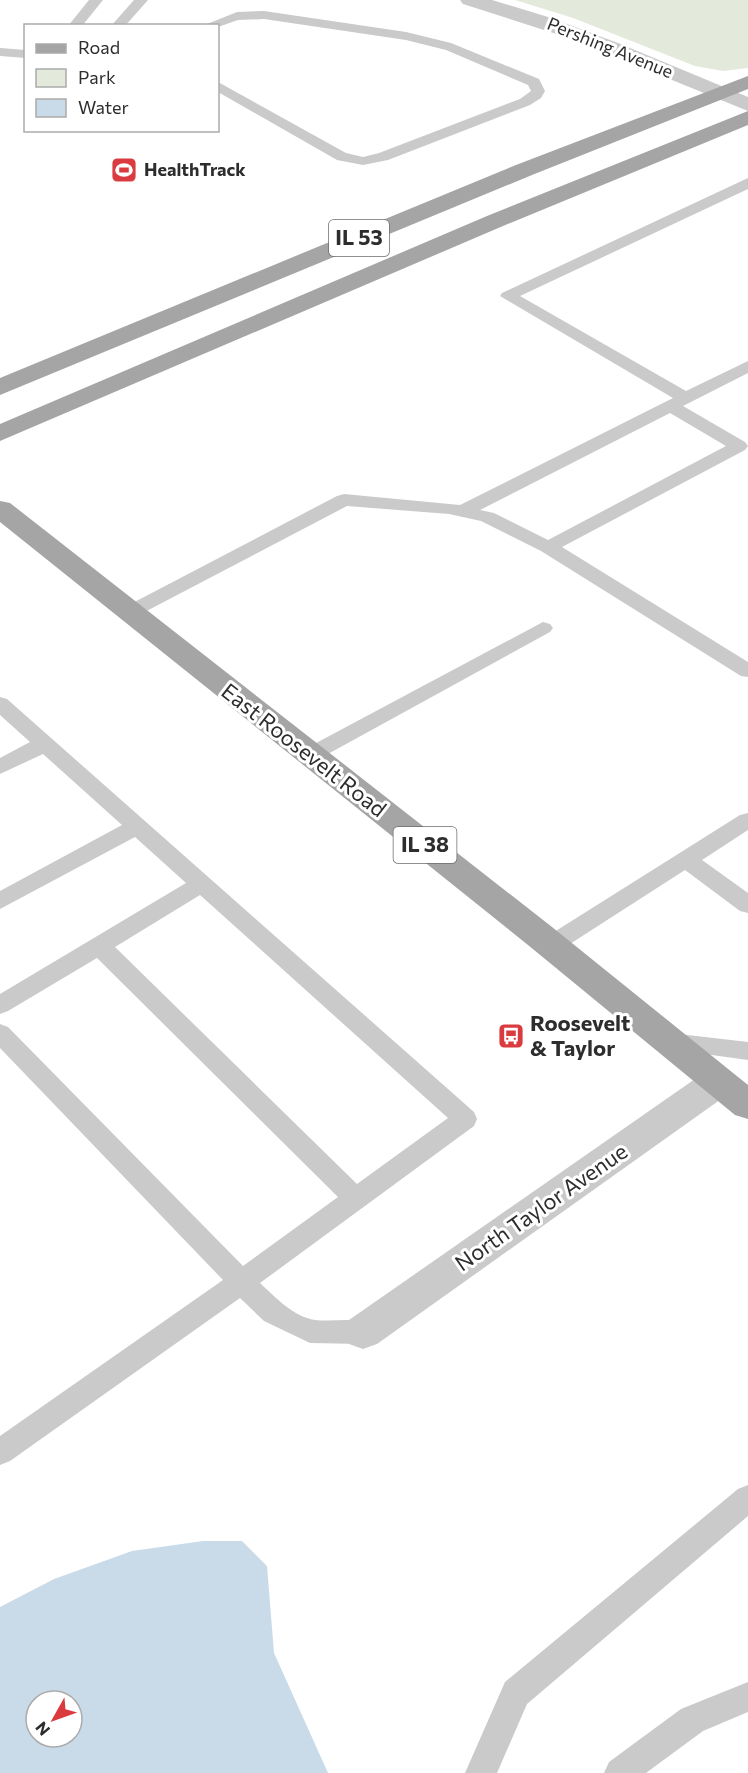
<svg xmlns="http://www.w3.org/2000/svg" width="748" height="1773" font-family="Commissioner,sans-serif">
  <style>
    .green { fill: #e3eadc }
    .water { fill: #c9dbe9; fill-rule: evenodd }
    .lines { fill: none; stroke-linecap: round; stroke-linejoin: round }
    .service { fill: #cacaca; fill-rule: evenodd }
    .minor { fill: #cacaca; fill-rule: evenodd }
    .primary { fill: #a5a5a5; fill-rule: evenodd }
    .labels { text-anchor: middle; stroke-width: 6; stroke-linejoin: round; paint-order: stroke }
    .far-street-label { font-size: 18px; fill: #2d2d2d; stroke: #fff }
    .far-poi-label { font-size: 18px; font-weight: bold; fill: #2d2d2d; stroke: #fff; text-anchor: start }
    .shield { fill: #fff; stroke: #6c6c6c; stroke-width: 1.5 }
    .shield-label { font-size: 21px; font-weight: bold; fill: #2d2d2d }
    .street-label { font-size: 22px; fill: #2d2d2d; stroke: #fff }
    .poi-label { font-size: 22px; font-weight: bold; fill: #2d2d2d; stroke: #fff; text-anchor: start }
  </style>
  <rect width="100%" height="100%" fill="#fff"/>
  <polygon class="green" points="515,0 748,0 748,68 723,71 695,66 573,18"/>
  <path class="water" d="M203 1541H242L267 1566 274 1653 328 1773H0V1607L54 1579 132 1551ZM36 1701H72V1737H36Z"/>
  <g class="lines">
    <g class="service">
      <polygon points="89,0 103,0 82,26 68,26"/>
      <polygon points="134,0 148,0 125,26 111,26"/>
      <polygon points="264,11 406,32 451,43 539,79 545,91 541,98 530,105 388,160 363,165 337,160 218,92 218,82 346,153 363,157 379,153 520,99 531,91 528,85 446,50 406,40 264,19 238,20 218,27 202,26 237,12"/>
      <polygon points="0,48 26,50 26,58 0,56"/>
      <path d="M748 178V189L520 296 686 391 748 361V373L683 406 745 442 748 446 745 450 562 547 748 662V677L741 676 541 551 481 521 449 514 347 506 137 616H123L120 612 123 608 337 496 344 494 460 505 673 398 500 296 502 293ZM670 413 726 446 548 540 494 513 480 510Z"/>
      <polygon points="543,622 550,624 553,628 550,632 317,760 310,762 303,760 299,755 303,750"/>
      <path d="M0 697 7 699 474 1112 477 1119 474 1126 260 1283C275 1297 294 1317 315 1320 335 1322 354 1317 373 1324L377 1332 373 1340 363 1344 310 1343 264 1321 240 1298 10 1461 0 1465V1436L223 1280 0 1048V1024L8 1027 243 1266 338 1197 97 958 8 1011 0 1014V994L186 883 135 837 0 909V891L122 825 43 754 0 774V758L30 742 0 715ZM200 895 448 1118 357 1184 115 947Z"/>
      <polygon points="748,813 748,830 702,860 748,893 748,913 740,911 685,870 559,951 551,953 543,951 539,945 543,939 740,815"/>
      <polygon points="670,1033 748,1042 748,1060 661,1048 658,1042 661,1036"/>
      <polygon points="748,1485 748,1516 527,1704 497,1773 465,1773 505,1682 738,1489"/>
      <polygon points="748,1682 748,1712 703,1731 646,1773 604,1773 609,1762 681,1709"/>
    </g>
    <g class="minor">
      <polygon points="460,0 492,0 548,17 618,43 748,97 748,111 569,38 463,4"/>
      <polygon points="718,1068 731,1072 736,1082 731,1092 377,1344 363,1349 349,1344 343,1332 349,1320 705,1072"/>
    </g>
    <g class="primary">
      <polygon points="748,76 748,89 532,175 0,395 0,378 516,165"/>
      <polygon points="748,111 748,125 503,226 0,441 0,424 487,216"/>
      <polygon points="0,501 10,503 552,927 748,1085 748,1119 735,1115 528,945 0,522"/>
    </g>
  </g>
  <defs>
    <symbol id="stadium-square" viewBox="-11 -11 22 22"><rect x="-9" y="-9" width="18" height="18" rx="4" fill="#d93b3e" stroke="#fff"/><path d="M0-5a6.5 5 0 1 0 0 10a6.5 5 0 1 0 0-10ZM-3.5-1.8h7v3.6h-7Z" fill="#fff"/></symbol>
    <symbol id="bus-square" viewBox="-11 -11 22 22"><rect x="-9" y="-9" width="18" height="18" rx="4" fill="#d93b3e" stroke="#fff"/><path d="M-5-6H5V4H4V6H2V4H-2V6H-4V4H-5ZM-3.5-4V0h7V-4ZM-3.5 1.2v1.5H-2V1.2ZM2 1.2v1.5H3.5V1.2Z" fill="#fff"/></symbol>
  </defs>
  <g fill-rule="evenodd">
    <use href="#stadium-square" x="109" y="155" width="30" height="30"/>
    <use href="#bus-square" x="496" y="1021" width="30" height="30"/>
  </g>
  <g class="labels">
    <g class="far-street-label">
      <text transform="translate(610 48) rotate(22)" y="6">Pershing Avenue</text>
    </g>
    <g class="far-poi-label">
      <text x="144" y="176">HealthTrack</text>
    </g>
    <g class="shield">
      <rect x="329" y="220" width="60" height="36" rx="4.5"/>
      <rect x="393.5" y="827" width="63" height="36" rx="4.5"/>
    </g>
    <g class="shield-label">
      <text x="359" y="245">IL 53</text>
      <text x="425" y="852">IL 38</text>
    </g>
    <g class="street-label">
      <text transform="translate(304 750) rotate(38)" y="8">East Roosevelt Road</text>
      <text transform="translate(541 1207) rotate(-35)" y="8">North Taylor Avenue</text>
    </g>
    <g class="poi-label">
      <text x="530" y="1031">Roosevelt<tspan x="530" dy="25">&amp; Taylor</tspan></text>
    </g>
  </g>
  <rect x="24" y="24" width="195" height="108" fill="#ffffff" stroke="#ababab" stroke-width="1.5"/>
  <rect x="36" y="44" width="30" height="9" fill="#a5a5a5" stroke="#ababab" stroke-width="1.5"/>
  <text x="78" y="54" font-size="18" fill="#2d2d2d">Road</text>
  <rect x="36" y="69" width="30" height="18" fill="#e3eadc" stroke="#ababab" stroke-width="1.5"/>
  <text x="78" y="84" font-size="18" fill="#2d2d2d">Park</text>
  <rect x="36" y="99" width="30" height="18" fill="#c9dbe9" stroke="#ababab" stroke-width="1.5"/>
  <text x="78" y="114" font-size="18" fill="#2d2d2d">Water</text>
  <g transform="translate(54 1719) rotate(230)"><circle r="28" fill="#ffffff" stroke="#ababab" stroke-width="1.5"/>
  <path d="M0-4.5L10 22L0 15L-10 22Z" fill="#d93b3e"/>
  <text y="-9" font-size="16" font-weight="bold" text-anchor="middle" fill="#2d2d2d">N</text>
  </g>
</svg>
